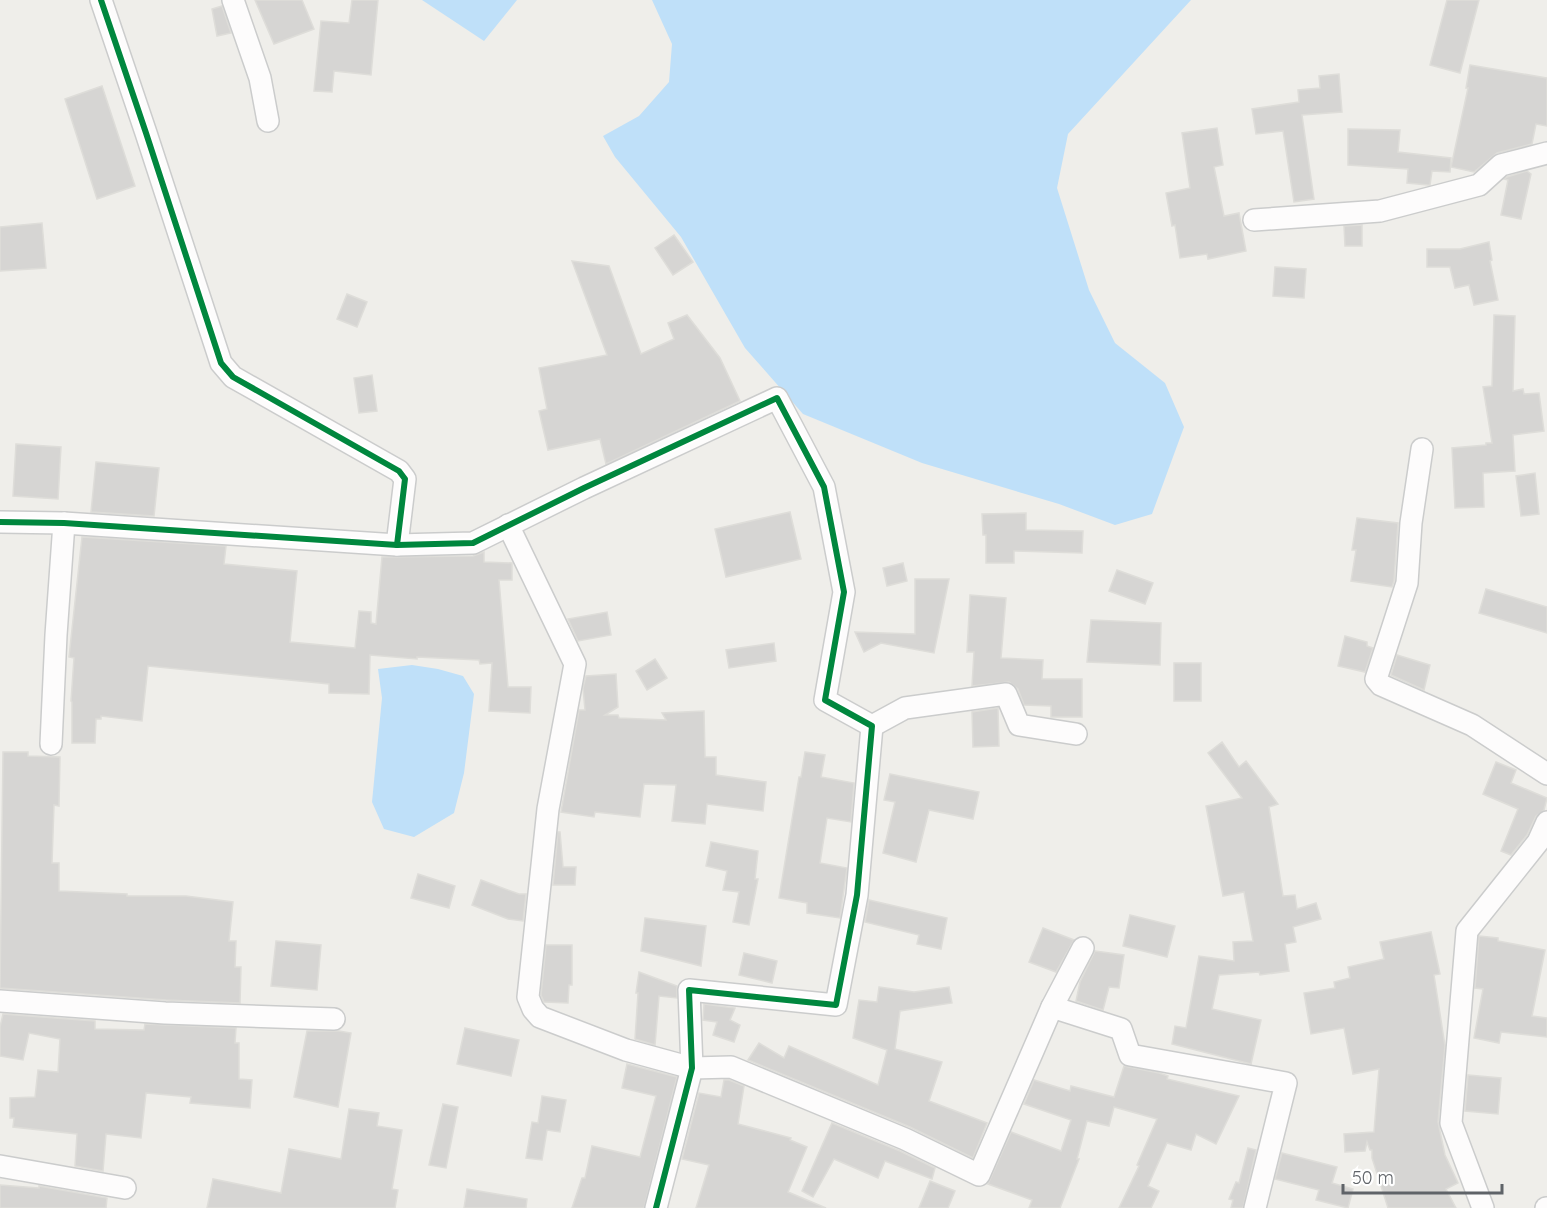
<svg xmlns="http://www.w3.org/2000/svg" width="1547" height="1208" font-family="Quicksand,sans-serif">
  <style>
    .water { fill: #bfe0f9 }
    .building { fill: #d6d5d3; stroke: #deddd9; stroke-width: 1.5 }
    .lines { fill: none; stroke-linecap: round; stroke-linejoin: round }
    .street-casing { stroke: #cbcccc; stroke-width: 24 }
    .street { stroke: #fdfcfc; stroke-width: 21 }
    .cycleway-casing { stroke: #fff; stroke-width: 10 }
    .cycleway { stroke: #00873e; stroke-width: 6 }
  </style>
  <rect width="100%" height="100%" fill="#efeeea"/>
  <g class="water">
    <polygon points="422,0 517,0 484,41"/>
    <polygon points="652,0 1191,0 1068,134 1057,188 1089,290 1115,343 1165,383 1184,427 1152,514 1115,525 1059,504 922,463 803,414 745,348 681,237 615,157 603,136 639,116 669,82 672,44"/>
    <polygon points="412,665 438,669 463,676 474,694 464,773 454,813 414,837 384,829 372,802 382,698 378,669"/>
  </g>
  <g class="building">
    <polygon points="255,0 302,0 314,29 274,44"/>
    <polygon points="352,0 378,0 371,75 334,71 332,92 314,91 321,21 349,23"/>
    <polygon points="1447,0 1479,0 1460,73 1430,65"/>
    <polygon points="222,6 231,33 217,36 212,9"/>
    <polygon points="1470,65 1547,78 1547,126 1536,124 1532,144 1497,153 1474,172 1451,167 1468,88 1466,88"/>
    <polygon points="1339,74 1342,112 1302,115 1314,199 1294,202 1283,131 1256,134 1252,109 1299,102 1298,90 1320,88 1319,76"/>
    <polygon points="102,86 135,186 97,199 65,99"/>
    <polygon points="1217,128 1223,165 1214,167 1224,216 1239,213 1246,251 1208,259 1207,254 1180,258 1175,225 1172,226 1166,193 1190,188 1182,133"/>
    <polygon points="1348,129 1400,130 1398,152 1451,158 1450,172 1432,171 1430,185 1428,185 1407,183 1408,169 1348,165"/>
    <polygon points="1527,171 1531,174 1521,219 1501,215 1508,180 1504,179 1507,177"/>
    <polygon points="42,223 46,268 0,271 0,227"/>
    <polygon points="1362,225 1362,246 1345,246 1344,226"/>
    <polygon points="674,235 693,262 673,275 655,248"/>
    <polygon points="1489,242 1492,260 1490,261 1498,300 1474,305 1469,285 1455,288 1450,267 1427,267 1427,249 1460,249"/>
    <polygon points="572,261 609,266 641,354 674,339 668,323 687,315 720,358 740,401 606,464 600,439 548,450 539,411 547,409 539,368 607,355"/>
    <polygon points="1275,267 1306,269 1304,298 1273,296"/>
    <polygon points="347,294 367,302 357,327 337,319"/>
    <polygon points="1494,315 1515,316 1513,391 1523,389 1524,394 1539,393 1544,431 1513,435 1515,471 1483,473 1484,507 1455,508 1452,448 1486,445 1486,443 1492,443 1483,387 1492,386"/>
    <polygon points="372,375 377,411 359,413 354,378"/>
    <polygon points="16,444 61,447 58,499 13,496"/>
    <polygon points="96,462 159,468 154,516 91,512"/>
    <polygon points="1535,473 1539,514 1521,516 1516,476"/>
    <polygon points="790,512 801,559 726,577 715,529"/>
    <polygon points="1026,513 1026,530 1083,531 1082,553 1014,551 1014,563 986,563 986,535 983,535 982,514"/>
    <polygon points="1357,518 1398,523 1394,581 1392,587 1351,581 1356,550 1352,550"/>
    <polygon points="82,537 226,546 224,564 297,571 290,642 355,648 359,611 371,612 371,623 376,624 382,557 473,556 484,552 484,562 512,563 512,580 499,580 508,687 531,687 530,713 489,711 492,663 480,664 479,660 417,657 417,659 370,655 369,694 329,693 329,684 148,666 142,721 101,716 101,719 96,719 95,743 72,743 72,702 71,701 74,658 69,657"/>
    <polygon points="903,563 907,581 887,586 883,568"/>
    <polygon points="1117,570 1153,583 1145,604 1109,591"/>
    <polygon points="915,579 949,579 934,653 881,643 864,652 855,632 915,634"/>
    <polygon points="1486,589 1547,607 1547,633 1479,613"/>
    <polygon points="970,595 1006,598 1001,658 1043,660 1042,679 1082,679 1082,717 1051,717 1051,706 1024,705 1018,689 1009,682 972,686 974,652 967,652"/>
    <polygon points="607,612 611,635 578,641 568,619"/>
    <polygon points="1091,620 1161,623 1160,665 1087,662"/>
    <polygon points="1345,636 1367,642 1367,646 1373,648 1365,672 1338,666"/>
    <polygon points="774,643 776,661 729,668 726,650"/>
    <polygon points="1397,655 1430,665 1424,690 1391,675"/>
    <polygon points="655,659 667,678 647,690 636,671"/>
    <rect x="1174" y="663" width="27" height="38"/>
    <polygon points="616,674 618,707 605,715 618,715 619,718 666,720 662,713 704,711 705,757 716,757 716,775 766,782 763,811 707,804 705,824 672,821 676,785 644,784 640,817 595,812 594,817 561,812 579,710 585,710 583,688 586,676"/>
    <polygon points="998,708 999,746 973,747 972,712"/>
    <polygon points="1222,742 1239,767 1246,761 1278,804 1269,807 1283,896 1295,895 1297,909 1316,903 1321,919 1293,927 1296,942 1285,944 1289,971 1260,975 1259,972 1219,975 1212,1009 1261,1020 1251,1064 1172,1044 1175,1026 1186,1028 1199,956 1234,961 1233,942 1253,941 1244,892 1223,896 1206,806 1242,798 1208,753"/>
    <polygon points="3,752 28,752 28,756 60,757 59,806 54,805 52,863 59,863 59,891 127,894 127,896 186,896 233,902 229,941 236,941 235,967 241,967 240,1003 166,1000 0,988"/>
    <polygon points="805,752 825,755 821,777 854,783 851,822 827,818 820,863 847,868 840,918 807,913 807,903 779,898 799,777 801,777"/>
    <polygon points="1496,762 1516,770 1511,783 1547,798 1544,810 1536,816 1527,835 1511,855 1501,851 1518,809 1483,794"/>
    <polygon points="890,774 979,792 973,819 929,810 916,862 883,853 895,802 884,800"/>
    <polygon points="558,832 560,832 563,867 576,867 575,885 553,885"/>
    <polygon points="711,842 758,851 755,879 758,879 749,925 733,922 739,892 723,890 727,871 706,866"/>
    <polygon points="418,874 455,886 449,908 411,898"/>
    <polygon points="481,880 519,894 526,894 523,921 508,919 472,905"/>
    <polygon points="869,900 947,918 941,949 917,944 919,935 865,922"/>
    <polygon points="1130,915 1175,926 1167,957 1123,946"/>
    <polygon points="645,918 706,926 701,966 641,951"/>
    <polygon points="1043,928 1074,940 1056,972 1029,962"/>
    <polygon points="1431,932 1440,974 1434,975 1445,1046 1438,1122 1445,1155 1458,1183 1446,1189 1456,1208 1388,1208 1372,1158 1372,1150 1370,1150 1367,1142 1365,1151 1345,1152 1344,1134 1374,1132 1379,1069 1353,1074 1344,1028 1311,1034 1304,993 1335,988 1334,982 1350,978 1348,967 1384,959 1380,942"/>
    <polygon points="1479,936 1498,938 1498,941 1545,950 1532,1016 1547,1018 1547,1037 1501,1032 1499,1043 1474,1038 1483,989 1475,988"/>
    <polygon points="276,941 321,945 317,990 271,986"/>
    <polygon points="546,945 572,945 572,985 569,985 568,1003 544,1002 541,995"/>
    <polygon points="1095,951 1124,955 1119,988 1109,987 1103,1010 1076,1001 1080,982"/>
    <polygon points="744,953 777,961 772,983 739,975"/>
    <polygon points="639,972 677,986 677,998 659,996 655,1045 635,1039 638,993 636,993"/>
    <polygon points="879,987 914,992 949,987 952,1003 900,1011 895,1049 942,1062 929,1101 987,1123 973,1158 910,1127 748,1060 759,1043 784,1058 789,1046 878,1085 887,1050 853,1038 859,1000 877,1002"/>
    <polygon points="704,1004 735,1008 730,1020 740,1025 734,1042 713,1035 717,1022 703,1020"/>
    <polygon points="3,1014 95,1021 95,1029 144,1030 145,1024 236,1028 235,1043 239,1043 239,1079 252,1080 250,1108 190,1103 191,1097 146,1093 141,1138 106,1134 103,1171 75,1166 77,1134 13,1127 14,1118 10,1118 10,1098 35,1097 38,1070 58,1072 60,1039 29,1033 23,1060 0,1056 0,1027"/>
    <polygon points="465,1028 519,1040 511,1076 457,1064"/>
    <polygon points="307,1031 339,1031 351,1033 338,1107 294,1097"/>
    <polygon points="627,1064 677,1077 644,1208 572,1208 582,1178 585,1178 592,1146 640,1157 656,1096 622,1088"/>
    <polygon points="1124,1066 1159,1073 1168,1076 1167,1079 1239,1096 1216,1144 1196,1134 1191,1150 1167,1143 1148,1186 1159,1191 1151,1208 1119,1208 1139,1166 1137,1165 1157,1119 1114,1107 1109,1126 1087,1121 1077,1159 1079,1159 1060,1208 1029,1208 1032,1200 988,1184 1011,1132 1061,1151 1071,1120 1024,1104 1034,1080 1070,1091 1071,1086 1114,1097"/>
    <polygon points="1468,1075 1501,1078 1498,1114 1465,1111"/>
    <polygon points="724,1080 729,1080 744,1086 738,1124 791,1138 790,1140 807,1147 788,1192 826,1208 696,1208 709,1165 682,1159 699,1093 721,1097"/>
    <polygon points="542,1096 566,1100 560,1132 547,1130 542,1160 526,1158 532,1122 538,1123"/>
    <polygon points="443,1104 458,1107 446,1168 429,1165"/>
    <polygon points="349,1109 379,1113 377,1126 402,1130 392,1189 398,1190 395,1208 207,1208 213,1179 281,1193 289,1149 341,1159"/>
    <polygon points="832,1123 900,1151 935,1168 932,1179 885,1161 878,1178 834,1159 813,1197 802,1191"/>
    <polygon points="1248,1148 1256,1150 1243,1208 1231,1208 1233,1200 1229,1199 1236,1182 1239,1183"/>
    <polygon points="1282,1153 1337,1167 1332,1183 1353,1189 1348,1208 1316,1200 1319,1190 1275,1179"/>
    <polygon points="930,1181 955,1191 948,1208 919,1208"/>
    <polygon points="0,1185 39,1188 39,1186 107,1198 106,1208 0,1208"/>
    <polygon points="467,1189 527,1199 526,1208 464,1208"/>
  </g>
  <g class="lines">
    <defs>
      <g id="street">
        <polyline points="101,0 146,133 221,363 233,377 399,471 405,479 397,545"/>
        <polyline points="233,0 260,78 268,121"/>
        <polyline points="1254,220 1380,211 1479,185 1501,165 1547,153"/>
        <polyline points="1422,449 1411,523 1407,583 1376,679 1381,685 1472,725 1547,774"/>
        <polyline points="0,522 64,523 397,545 473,543 584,488 777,398 824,487 844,592 825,700 872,726 857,895 836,1005 689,990 692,1068 656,1208"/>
        <polyline points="508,525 575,664 548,809 528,997 533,1009 540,1017 626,1050 692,1068 731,1067 905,1139 979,1175 1052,1007 1083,948"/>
        <polyline points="872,726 905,708 1006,694 1019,725 1076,734"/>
        <polyline points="51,744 56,635 64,523"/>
        <polyline points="0,1001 165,1013 334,1019"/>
        <polyline points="1052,1007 1121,1029 1130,1055 1286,1083 1255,1208"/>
        <polyline points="0,1166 125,1188"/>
        <polyline points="1483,1208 1451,1123 1467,931 1538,842 1547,822"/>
        <polyline points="1546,1208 1547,1208"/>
      </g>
    </defs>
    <use href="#street" class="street-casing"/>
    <use href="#street" class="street"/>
    <defs>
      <g id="cycleway">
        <polyline points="101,0 146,133 221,363 233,377 399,471 405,479 397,545"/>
        <polyline points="0,522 64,523 397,545 473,543 584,488 777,398 824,487 844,592 825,700 872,726 857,895 836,1005 689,990 692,1068 656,1208"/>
      </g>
    </defs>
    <use href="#cycleway" class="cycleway-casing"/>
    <use href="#cycleway" class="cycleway"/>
  </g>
  <path d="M1343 1184v9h159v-9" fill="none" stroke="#5f6368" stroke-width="3"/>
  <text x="1352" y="1184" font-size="18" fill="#5f6368" stroke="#ffffff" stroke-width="4.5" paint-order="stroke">50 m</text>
</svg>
